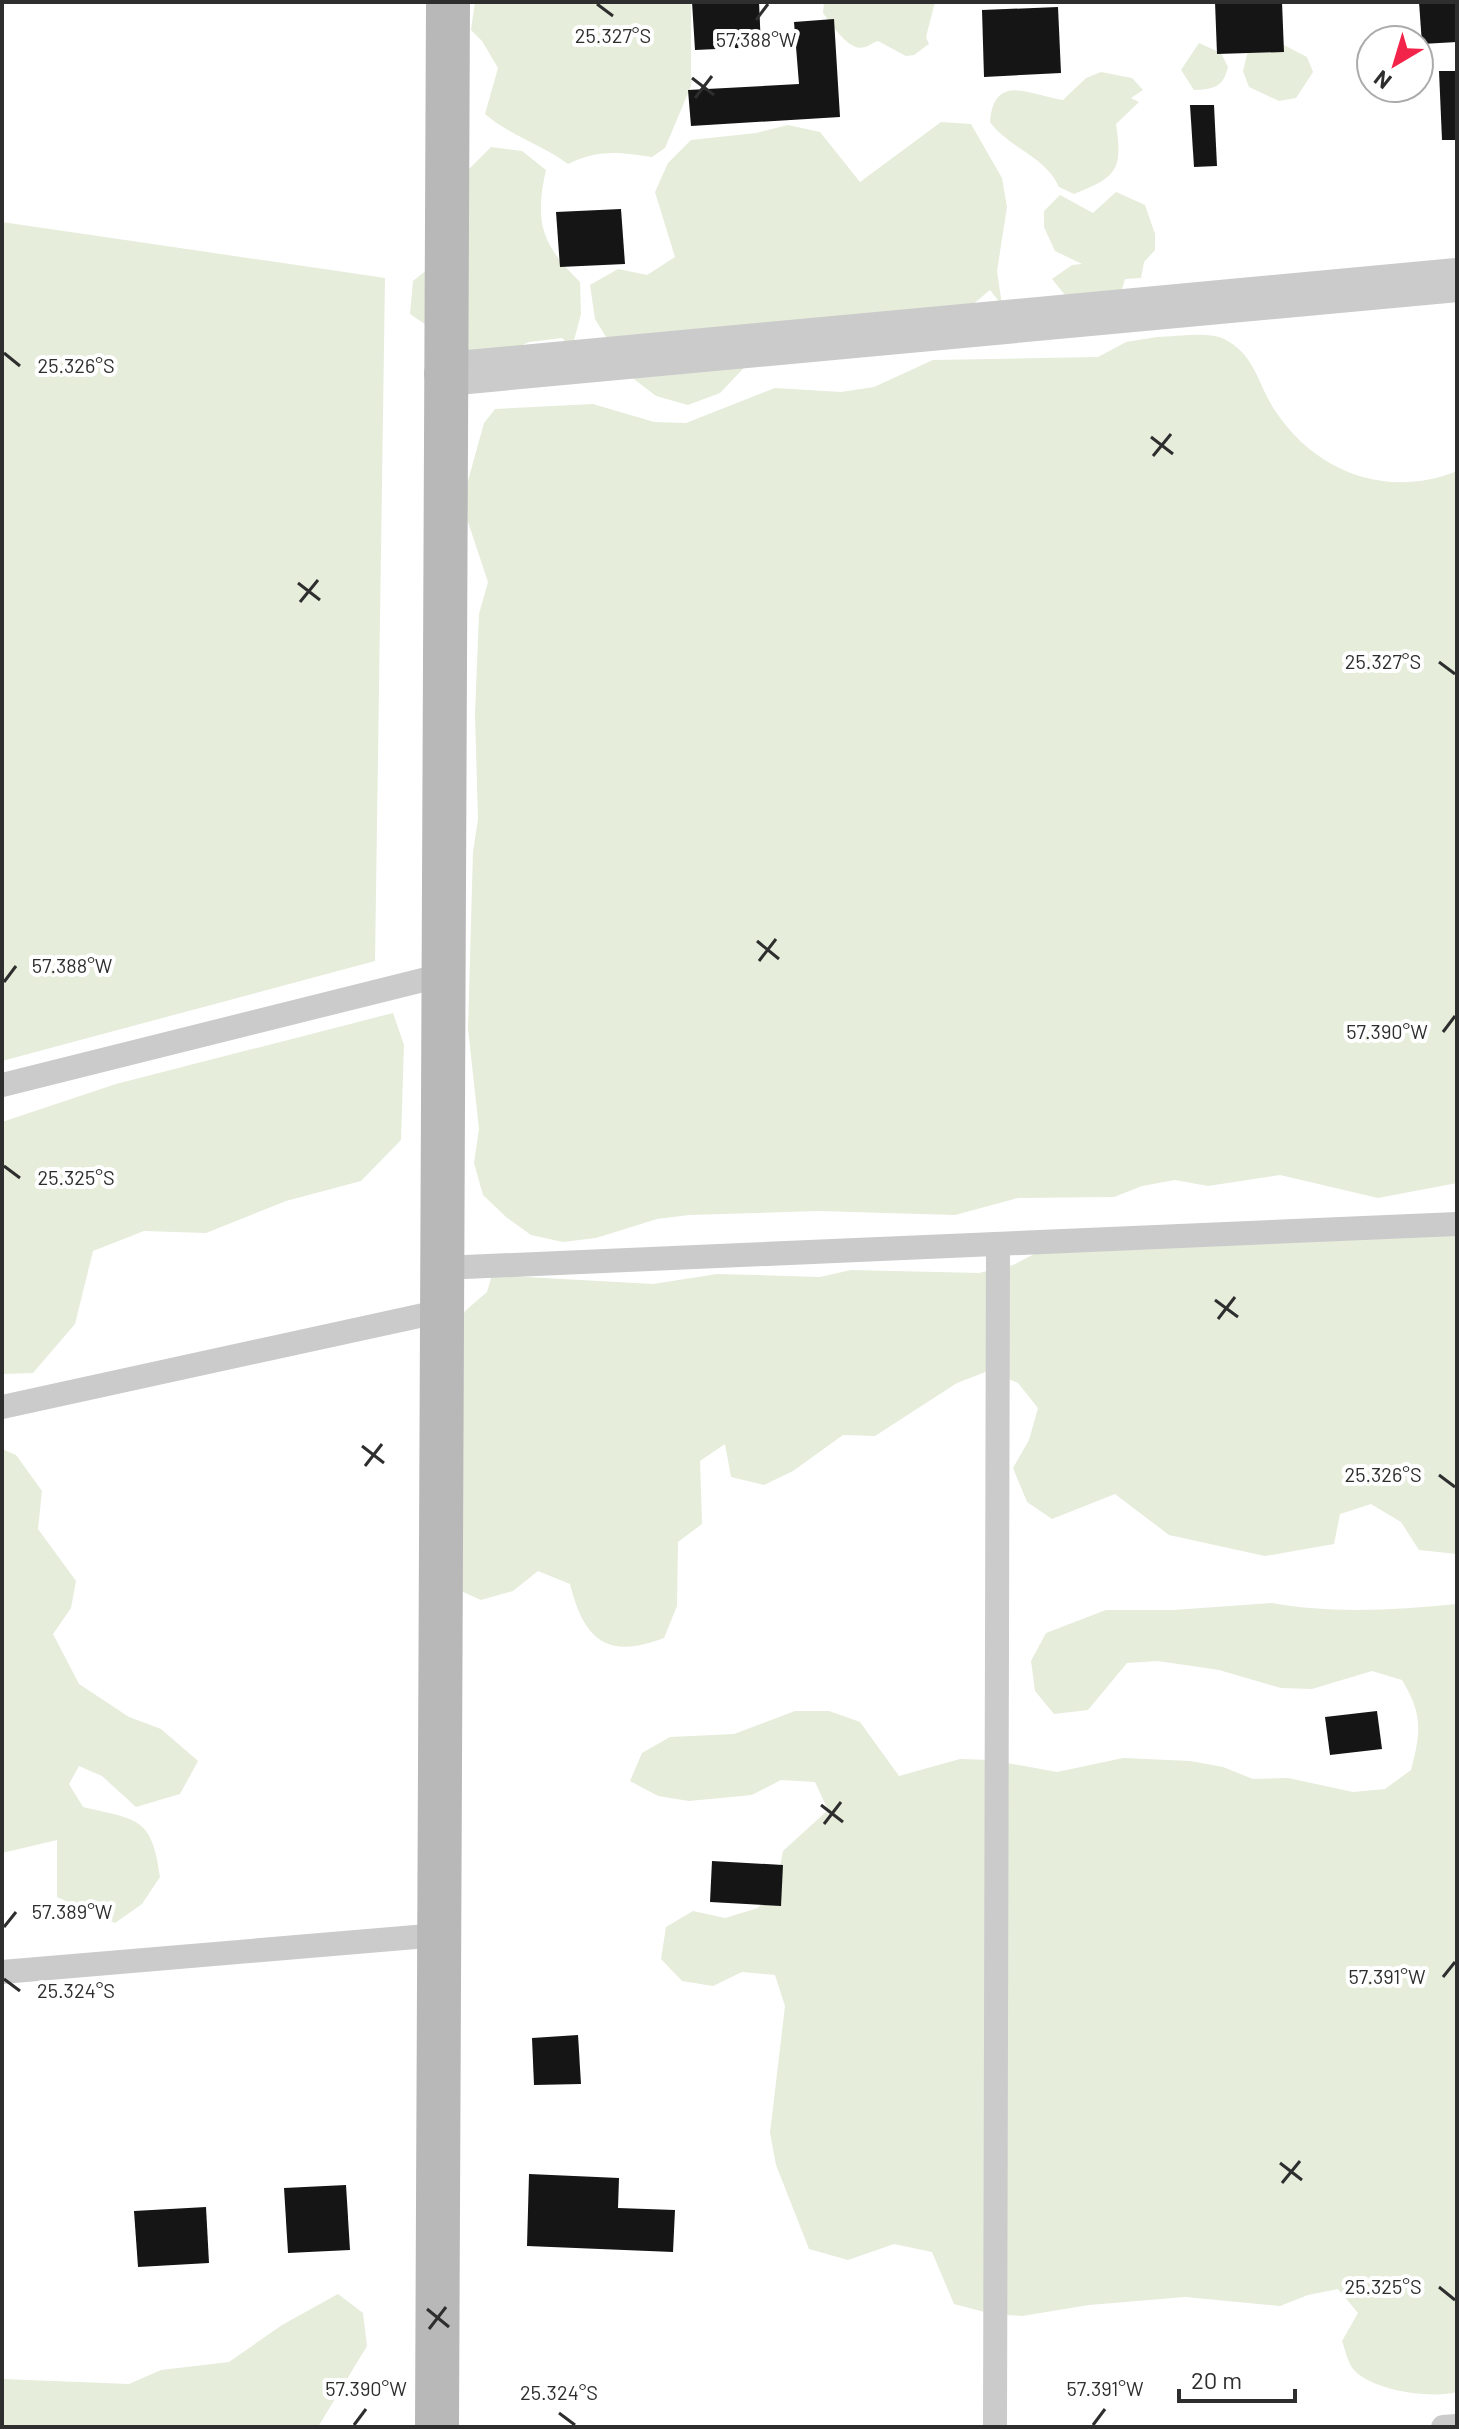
<svg xmlns="http://www.w3.org/2000/svg" width="1459" height="2429" font-family="Barlow,sans-serif">
  <style>
    .green { fill: #e6eddb }
    .building { fill: #151515 }
    .lines { fill: none; stroke-linecap: round; stroke-linejoin: round }
    .lane { stroke: #cbcbcb; stroke-width: 24 }
    .street { stroke: #cbcbcb; stroke-width: 44 }
    .secondary { stroke: #b8b8b8; stroke-width: 44 }
    .ticks { fill: none; stroke: #2e2e2e; stroke-width: 3 }
    .ticks-label { font-size: 20px; text-anchor: middle; fill: #2e2e2e; stroke: #fff; stroke-width: 8; stroke-linejoin: round; paint-order: stroke }
  </style>
  <rect width="100%" height="100%" fill="#fff"/>
  <g class="green">
    <path d="M475 2H691V86L665 148 652 157C619 152 598 149 568 164 542 145 509 135 485 114L498 68 482 41 471 30Z"/>
    <path d="M824 2H935L926 37 929 44 914 55 906 56 878 41C873 42 870 46 865 47 849 53 831 23 823 13Z"/>
    <polygon points="1278,42 1307,57 1313,72 1296,98 1279,101 1249,87 1243,71 1248,51"/>
    <path d="M1199 43 1221 53 1228 67C1223 89 1211 89 1194 90L1181 70Z"/>
    <path d="M1101 72 1132 78 1143 90 1131 98 1139 102 1116 124C1123 170 1117 177 1074 194L1059 187C1046 157 1009 148 990 122 994 72 1031 95 1063 100L1086 78Z"/>
    <polygon points="941,122 971,124 1002,178 1007,207 997,271 1002,305 990,290 965,311 762,349 720,393 688,405 656,396 630,376 595,319 590,285 618,269 647,275 675,257 655,192 668,163 691,140 756,133 788,125 820,132 860,182"/>
    <path d="M491 147 522 151 546 170C534 223 542 245 580 282L581 314 572 348 562 338 529 342 500 355 466 352 410 314 413 281 438 261 468 170Z"/>
    <polygon points="1116,192 1145,205 1155,234 1155,250 1144,262 1141,278 1125,279 1118,303 1083,317 1052,279 1072,265 1082,264 1055,251 1044,227 1044,211 1060,195 1093,213"/>
    <polygon points="2,222 385,278 375,961 2,1061"/>
    <path d="M1157 337C1176 337 1208 331 1224 339 1256 355 1257 384 1276 412 1317 473 1388 499 1457 471V1183L1378 1198 1280 1175 1208 1186 1175 1180 1142 1186 1114 1197 1018 1198 955 1215 819 1211 689 1215 657 1219 596 1238 563 1242 531 1235 506 1217 483 1195 474 1163 479 1129 468 1029 473 852 478 819 475 714 479 614 488 582 468 522 466 488 484 423 495 409 593 404 654 422 686 423 775 388 841 392 874 387 933 360 1098 357 1126 342Z"/>
    <polygon points="393,1013 404,1045 401,1140 361,1181 286,1201 206,1233 144,1231 93,1251 75,1324 33,1373 2,1374 2,1122 116,1084"/>
    <path d="M1457 1234V1554L1419 1550 1401 1522 1371 1504 1340 1514 1334 1544 1265 1556 1169 1535 1115 1494 1052 1519 1027 1502 1013 1468 1029 1440 1038 1408 1018 1383 988 1371 957 1383 875 1436 843 1435 793 1471 764 1485 731 1477 725 1444 700 1461 702 1524 678 1542 677 1606 664 1638C607 1660 584 1640 570 1584L538 1571 513 1591 481 1600 452 1587 439 1376 465 1311 487 1292 492 1275 653 1284 717 1274 820 1277 851 1270 979 1273 1013 1265 1042 1250Z"/>
    <path d="M2 1449 16 1455 42 1491 38 1529 76 1581 71 1608 53 1634 79 1684 129 1717 161 1729 198 1761 180 1794 136 1807 102 1776 79 1766 69 1784 83 1807C137 1820 152 1816 160 1877L142 1904 115 1923 57 1897V1840L2 1853Z"/>
    <path d="M1272 1603C1333 1614 1396 1610 1457 1604V2392C1432 2399 1373 2391 1354 2370 1348 2364 1345 2349 1342 2341L1358 2313 1338 2289 1308 2295 1280 2306 1185 2297 1089 2305 1022 2316 992 2314 954 2304 932 2252 894 2244 848 2260 809 2249 776 2165 770 2133 785 2006 775 1975 742 1972 713 1986 682 1981 661 1959 666 1927 693 1911 725 1918 758 1908 777 1882 783 1851 828 1810 815 1782 781 1780 752 1795 689 1801 658 1796 630 1781 642 1753 670 1737 734 1734 795 1711H829L860 1722 899 1776 960 1759 991 1760 1057 1772 1123 1758 1190 1761 1223 1767 1253 1779 1288 1778 1353 1792 1385 1789 1411 1770C1421 1731 1423 1715 1402 1680L1372 1671 1312 1689 1281 1688 1219 1670 1158 1661 1127 1663 1088 1710 1054 1714 1035 1691 1031 1661 1046 1633 1106 1610H1173Z"/>
    <polygon points="338,2294 363,2313 367,2346 318,2427 2,2427 2,2379 129,2384 161,2370 229,2362 282,2325"/>
  </g>
  <g class="building">
    <polygon points="692,2 759,2 761,47 695,50"/>
    <polygon points="1215,2 1282,2 1284,52 1217,54"/>
    <polygon points="1419,2 1457,2 1457,42 1422,44"/>
    <polygon points="1058,7 1061,73 984,77 982,10"/>
    <polygon points="834,19 840,117 691,126 688,90 799,84 794,22"/>
    <polygon points="1439,71 1457,71 1457,140 1442,140"/>
    <polygon points="1190,105 1214,105 1217,166 1194,167"/>
    <polygon points="621,209 625,264 560,267 556,212"/>
    <polygon points="1377,1711 1382,1749 1330,1755 1325,1717"/>
    <polygon points="712,1861 783,1865 781,1906 710,1902"/>
    <polygon points="578,2035 581,2084 534,2085 532,2038"/>
    <polygon points="529,2174 619,2178 618,2208 675,2210 673,2252 527,2246"/>
    <polygon points="346,2185 350,2250 288,2253 284,2188"/>
    <polygon points="206,2207 209,2263 138,2267 134,2211"/>
  </g>
  <g class="lines">
    <g class="lane">
      <polyline points="2,1085 443,975"/>
      <polyline points="442,1268 1457,1224"/>
      <polyline points="2,1407 442,1311"/>
      <polyline points="2,1972 439,1935"/>
      <polyline points="995,2427 998,1244"/>
      <polyline points="1443,2427 1457,2426"/>
    </g>
    <polyline class="street" points="446,374 1457,280"/>
    <polyline class="secondary" points="437,2427 448,2"/>
  </g>
  <path class="ticks" d="M597 4 613 16M756 20 768 4M692 78 714 95M695 98 712 76M4 353 20 366M1151 437 1173 454M1153 456 1171 434M298 583 320 600M300 602 318 580M1439 662 1455 674M757 941 779 959M759 961 776 939M4 982 16 966M1443 1032 1455 1016M4 1166 20 1178M1215 1300 1238 1317M1218 1319 1235 1297M362 1446 384 1463M365 1466 382 1444M1439 1475 1455 1487M821 1805 843 1822M824 1824 841 1802M4 1927 16 1912M1443 1977 1455 1962M4 1979 20 1991M1280 2163 1302 2180M1282 2183 1300 2161M1439 2287 1455 2300M427 2309 449 2327M429 2329 446 2307M559 2413 575 2425M354 2425 366 2409M1093 2425 1105 2409"/>
  <g class="ticks-label">
    <text x="613" y="43">25.327°S</text>
    <text x="756" y="47">57.388°W</text>
    <text x="76" y="373">25.326°S</text>
    <text x="1383" y="669">25.327°S</text>
    <text x="72" y="973">57.388°W</text>
    <text x="1387" y="1039">57.390°W</text>
    <text x="76" y="1185">25.325°S</text>
    <text x="1383" y="1482">25.326°S</text>
    <text x="72" y="1919">57.389°W</text>
    <text x="1387" y="1984">57.391°W</text>
    <text x="76" y="1998">25.324°S</text>
    <text x="1383" y="2294">25.325°S</text>
    <text x="366" y="2396">57.390°W</text>
    <text x="1105" y="2396">57.391°W</text>
    <text x="559" y="2400">25.324°S</text>
  </g>
  <rect width="1459" height="2429" fill="none" stroke="#2e2e2e" stroke-width="8"/>
  <g transform="translate(1395 64) rotate(218)"><circle r="38" fill="#ffffff" stroke="#ababab" stroke-width="2"/>
  <path d="M0-6L14 30L0 20L-14 30Z" fill="#f22449"/>
  <text y="-12" font-size="22" font-weight="bold" text-anchor="middle" fill="#2e2e2e">N</text>
  </g>
  <path d="M1179 2389v12h116v-12" fill="none" stroke="#2e2e2e" stroke-width="4"/>
  <text x="1191" y="2389" font-size="24" fill="#2e2e2e" stroke="#ffffff" stroke-width="6" paint-order="stroke">20 m</text>
</svg>
